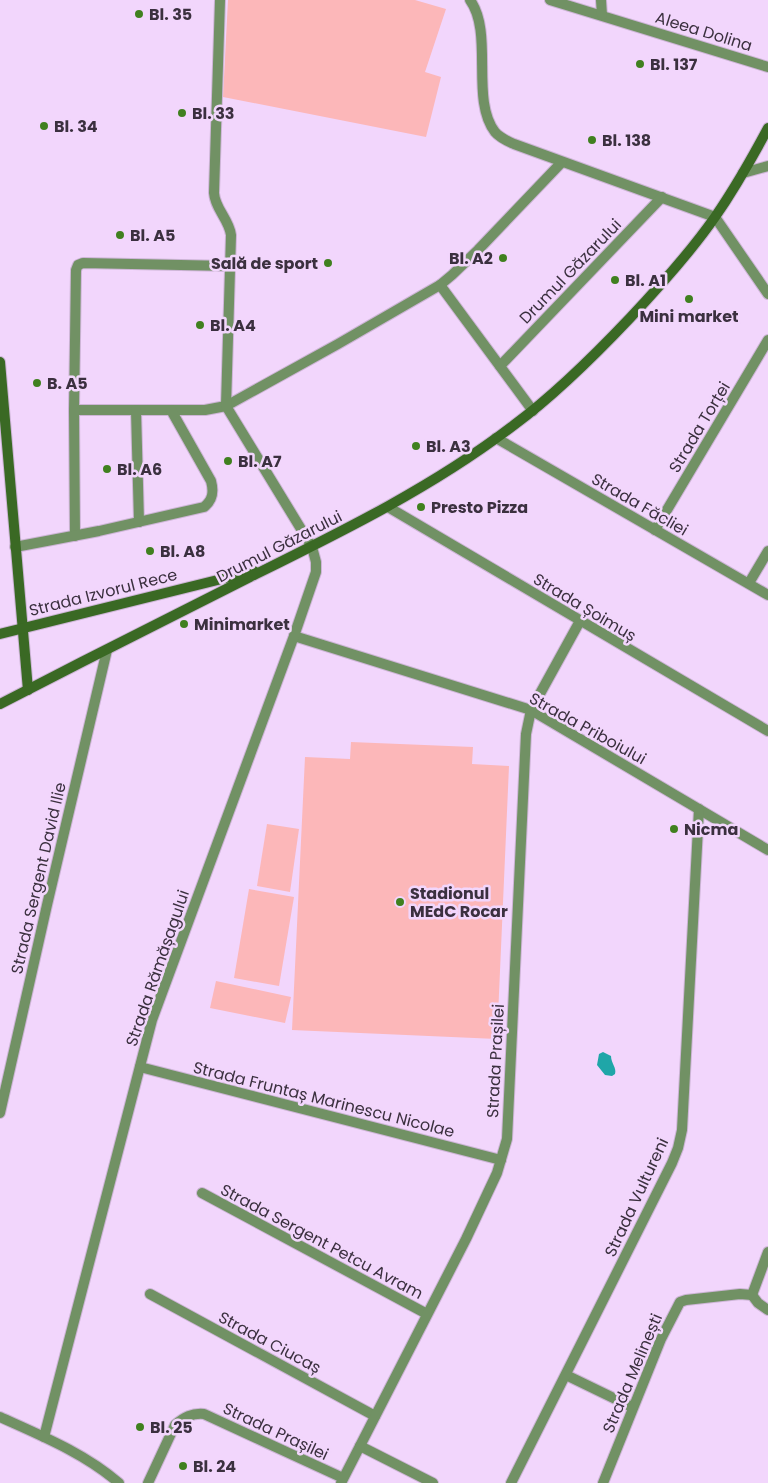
<svg xmlns="http://www.w3.org/2000/svg" width="768" height="1483" font-family="Poppins,sans-serif">
  <style>
    .green { fill: #fcb7b9 }
    .water { fill: #1fa6a8 }
    .lines { fill: none; stroke-linecap: round; stroke-linejoin: round }
    .street-casing { stroke: #cdb5d6; stroke-width: 12 }
    .secondary-casing { stroke: #cdb5d6; stroke-width: 12 }
    .street { stroke: #719164; stroke-width: 10 }
    .secondary { stroke: #3a6924; stroke-width: 10 }
    .poi-dot { fill: #40801f; stroke: #f2d6fc; stroke-width: 2 }
    .labels { text-anchor: middle; stroke-width: 5; stroke-linejoin: round; paint-order: stroke }
    .poi-label { font-size: 16px; font-weight: bold; fill: #3b303f; stroke: #f2d6fc; text-anchor: start }
    .street-label { font-size: 16px; fill: #3b303f; stroke: #f2d6fc }
  </style>
  <rect width="100%" height="100%" fill="#f2d6fc"/>
  <g class="green">
    <polygon points="228,0 415,0 446,9 425,72 441,77 426,137 223,97"/>
    <polygon points="351,742 473,747 472,764 509,766 497,1039 292,1030 305,757 350,759"/>
    <polygon points="267,824 299,829 290,892 257,886"/>
    <polygon points="249,889 294,897 279,986 234,978"/>
    <polygon points="216,981 291,997 285,1023 210,1008"/>
  </g>
  <path class="water" d="M603 1052 611 1056C611 1063 617 1068 615 1074L612 1076 605 1075 597 1065 599 1054Z"/>
  <g class="lines">
    <defs>
      <g id="street">
        <path d="M470 0C494 33 470 100 495 132 500 138 507 141 514 144L715 217 768 294"/>
        <polyline points="550,0 768,67"/>
        <polyline points="601,0 602,15"/>
        <polyline points="743,173 768,166"/>
        <polyline points="440,285 533,411"/>
        <polyline points="500,366 662,197"/>
        <polyline points="74,410 205,410 226,406 338,344 440,285 452,275 478,250 562,162"/>
        <polyline points="136,410 139,522"/>
        <polyline points="496,438 768,595"/>
        <polyline points="388,507 768,731"/>
        <polyline points="655,530 768,340"/>
        <polyline points="75,536 74,410 76,270 78,265 83,263 229,266"/>
        <path d="M15 547 99 531 204 507C213 500 214 492 211 481L171 410"/>
        <polyline points="749,583 768,551"/>
        <polyline points="294,636 531,710 768,850"/>
        <polyline points="140,1067 501,1160"/>
        <polyline points="0,1113 47,905 107,650"/>
        <polyline points="202,1193 427,1314"/>
        <polyline points="150,1294 375,1416"/>
        <polyline points="752,1295 768,1252"/>
        <polyline points="752,1295 758,1303 768,1310"/>
        <polyline points="566,1375 632,1407"/>
        <path d="M0 1417C42 1436 84 1453 119 1483"/>
        <path d="M44 1437 152 1020 294 636 316 572V562L312 547 226 406 231 235C229 219 215 209 214 193L220 0"/>
        <polyline points="360,1446 433,1483"/>
        <path d="M148 1483 175 1425C184 1417 192 1413 204 1414L343 1478"/>
        <polyline points="341,1483 466,1239 497,1173 507,1139 526,734 531,710 580,621"/>
        <polyline points="511,1483 672,1163 678,1148 682,1130 699,809"/>
        <polyline points="603,1483 661,1339 680,1302 686,1300 740,1294 752,1295"/>
      </g>
      <g id="secondary">
        <polyline points="0,362 28,690"/>
        <polyline points="0,634 254,571"/>
        <path d="M0 704C83 661 167 619 250 577 341 532 433 487 514 425 556 394 594 356 630 318 660 286 690 253 715 217 735 188 752 158 768 128"/>
      </g>
    </defs>
    <use href="#street" class="street-casing"/>
    <use href="#secondary" class="secondary-casing"/>
    <use href="#street" class="street"/>
    <use href="#secondary" class="secondary"/>
  </g>
  <g class="poi-dot">
    <circle cx="139" cy="14" r="5"/>
    <circle cx="640" cy="64" r="5"/>
    <circle cx="182" cy="113" r="5"/>
    <circle cx="44" cy="126" r="5"/>
    <circle cx="592" cy="140" r="5"/>
    <circle cx="120" cy="235" r="5"/>
    <circle cx="503" cy="258" r="5"/>
    <circle cx="328" cy="263" r="5"/>
    <circle cx="615" cy="280" r="5"/>
    <circle cx="689" cy="299" r="5"/>
    <circle cx="200" cy="325" r="5"/>
    <circle cx="37" cy="383" r="5"/>
    <circle cx="416" cy="446" r="5"/>
    <circle cx="228" cy="461" r="5"/>
    <circle cx="107" cy="469" r="5"/>
    <circle cx="421" cy="507" r="5"/>
    <circle cx="150" cy="551" r="5"/>
    <circle cx="184" cy="624" r="5"/>
    <circle cx="674" cy="829" r="5"/>
    <circle cx="400" cy="902" r="5"/>
    <circle cx="140" cy="1427" r="5"/>
    <circle cx="183" cy="1466" r="5"/>
  </g>
  <g class="labels">
    <g class="poi-label">
      <text x="149" y="20">Bl. 35</text>
      <text x="650" y="70">Bl. 137</text>
      <text x="192" y="119">Bl. 33</text>
      <text x="54" y="132">Bl. 34</text>
      <text x="602" y="146">Bl. 138</text>
      <text x="130" y="241">Bl. A5</text>
      <text x="493" y="264" text-anchor="end">Bl. A2</text>
      <text x="318" y="269" text-anchor="end">Sală de sport</text>
      <text x="625" y="286">Bl. A1</text>
      <text x="689" y="322" text-anchor="middle">Mini market</text>
      <text x="210" y="331">Bl. A4</text>
      <text x="47" y="389">B. A5</text>
      <text x="426" y="452">Bl. A3</text>
      <text x="238" y="467">Bl. A7</text>
      <text x="117" y="475">Bl. A6</text>
      <text x="431" y="513">Presto Pizza</text>
      <text x="160" y="557">Bl. A8</text>
      <text x="194" y="630">Minimarket</text>
      <text x="684" y="835">Nicma</text>
      <text x="410" y="899">Stadionul<tspan x="410" dy="18">MEdC Rocar</tspan></text>
      <text x="150" y="1433">Bl. 25</text>
      <text x="193" y="1472">Bl. 24</text>
    </g>
    <g class="street-label">
      <text transform="translate(704 31) rotate(17)" y="6">Aleea Dolina</text>
      <text transform="translate(570 271) rotate(-46)" y="6">Drumul Găzarului</text>
      <text transform="translate(699 427) rotate(-59)" y="6">Strada Torței</text>
      <text transform="translate(640 504) rotate(30)" y="6">Strada Făcliei</text>
      <text transform="translate(279 546) rotate(-27)" y="6">Drumul Găzarului</text>
      <text transform="translate(103 592) rotate(-14)" y="6">Strada Izvorul Rece</text>
      <text transform="translate(585 607) rotate(31)" y="6">Strada Șoimuș</text>
      <text transform="translate(588 728) rotate(29)" y="6">Strada Priboiului</text>
      <text transform="translate(38 878) rotate(-77)" y="6">Strada Sergent David Ilie</text>
      <text transform="translate(157 968) rotate(-71)" y="6">Strada Rămășagului</text>
      <text transform="translate(495 1061) rotate(-87)" y="6">Strada Prașilei</text>
      <text transform="translate(324 1099) rotate(14)" y="6">Strada Fruntaș Marinescu Nicolae</text>
      <text transform="translate(636 1197) rotate(-65)" y="6">Strada Vultureni</text>
      <text transform="translate(322 1241) rotate(28)" y="6">Strada Sergent Petcu Avram</text>
      <text transform="translate(270 1342) rotate(28)" y="6">Strada Ciucaș</text>
      <text transform="translate(632 1373) rotate(-67)" y="6">Strada Melinești</text>
      <text transform="translate(276 1431) rotate(25)" y="6">Strada Prașilei</text>
    </g>
  </g>
</svg>
